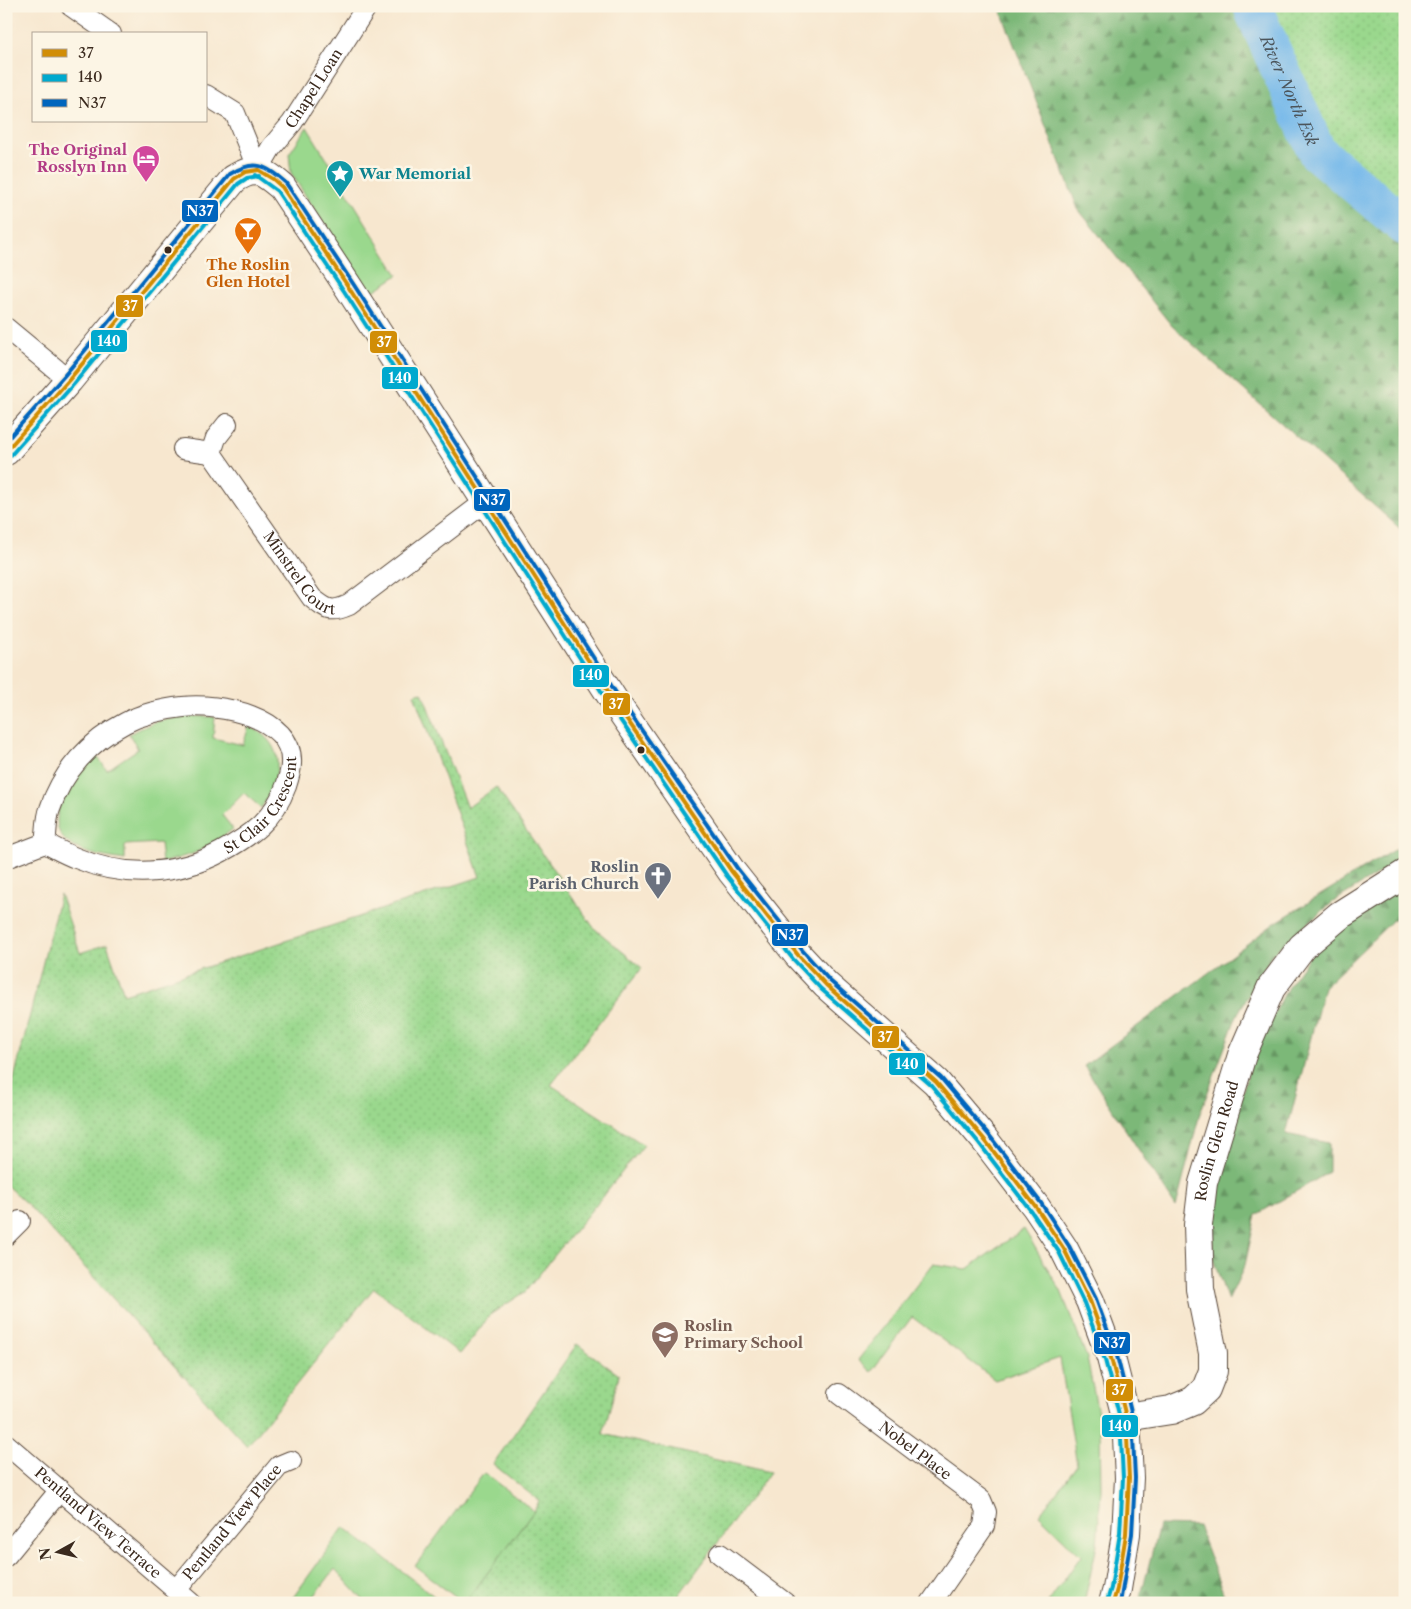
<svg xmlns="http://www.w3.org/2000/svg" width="1411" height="1609" font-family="'Libre Caslon Text',serif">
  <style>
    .grass { fill: #9ad88d; stroke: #6a8156 }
    .forest { fill: url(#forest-firs); stroke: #5b714b }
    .park { fill: url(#park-dots); stroke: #6a8156 }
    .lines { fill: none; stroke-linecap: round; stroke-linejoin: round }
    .river { stroke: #73b8ea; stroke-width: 39 }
    .street-casing { stroke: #574639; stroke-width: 22 }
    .secondary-casing { stroke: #574639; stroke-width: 30 }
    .street { stroke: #fff; stroke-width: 20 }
    .secondary { stroke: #fff; stroke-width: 28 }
    .bus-1-casing { stroke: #fcf5e5; stroke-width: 8 }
    .bus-2-casing { stroke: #fcf5e5; stroke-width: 8 }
    .bus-3-casing { stroke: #fcf5e5; stroke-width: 8 }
    .bus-1 { stroke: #d18d06; stroke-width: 4 }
    .bus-2 { stroke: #00a9ce; stroke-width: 4 }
    .bus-3 { stroke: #0065bd; stroke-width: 4 }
    .bus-dot { fill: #3b2a1e; stroke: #fcf5e5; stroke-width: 2 }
    .labels { text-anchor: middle; stroke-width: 5; stroke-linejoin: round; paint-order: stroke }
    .street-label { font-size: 15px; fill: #3b2a1e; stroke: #fcf5e5 }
    .hotel-label { font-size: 15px; font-weight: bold; fill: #b23c85; stroke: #fcf5e5; text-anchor: end }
    .culture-label { font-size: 15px; font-weight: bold; fill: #0d838f; stroke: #fcf5e5; text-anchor: start }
    .food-label { font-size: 15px; font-weight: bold; fill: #c56008; stroke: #fcf5e5 }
    .worship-label { font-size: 15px; font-weight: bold; fill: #5b616d; stroke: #fcf5e5; text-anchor: end }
    .education-label { font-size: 15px; font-weight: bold; fill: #785e54; stroke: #fcf5e5; text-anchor: start }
    .water-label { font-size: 16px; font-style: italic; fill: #4c555b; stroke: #fcf5e5 }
    .line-badge { stroke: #fcf5e5; stroke-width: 2 }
    .badge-label { font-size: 14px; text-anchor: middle; font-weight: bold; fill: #fff }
  </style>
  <defs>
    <pattern id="forest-firs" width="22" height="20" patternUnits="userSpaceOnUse" patternTransform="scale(1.25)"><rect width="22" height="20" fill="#7bb878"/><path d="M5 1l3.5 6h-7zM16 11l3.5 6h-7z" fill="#669662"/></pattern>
    <pattern id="park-dots" width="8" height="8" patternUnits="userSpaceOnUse" patternTransform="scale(1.25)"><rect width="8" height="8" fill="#9ad88d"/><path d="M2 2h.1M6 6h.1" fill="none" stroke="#86ba79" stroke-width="1.8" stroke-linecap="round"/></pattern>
  </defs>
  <rect width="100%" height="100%" fill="#fcf5e5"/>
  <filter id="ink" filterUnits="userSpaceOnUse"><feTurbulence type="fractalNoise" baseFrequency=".02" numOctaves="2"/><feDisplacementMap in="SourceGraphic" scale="10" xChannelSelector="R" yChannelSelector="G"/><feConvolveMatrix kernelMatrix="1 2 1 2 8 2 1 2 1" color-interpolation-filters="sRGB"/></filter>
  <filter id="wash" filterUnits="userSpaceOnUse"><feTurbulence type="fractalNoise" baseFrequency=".0096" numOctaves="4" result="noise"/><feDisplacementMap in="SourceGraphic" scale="20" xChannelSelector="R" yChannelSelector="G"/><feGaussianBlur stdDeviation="1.12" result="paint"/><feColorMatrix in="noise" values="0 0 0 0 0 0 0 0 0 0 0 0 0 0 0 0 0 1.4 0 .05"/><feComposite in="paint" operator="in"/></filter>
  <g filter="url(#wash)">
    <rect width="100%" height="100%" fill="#f7e7cf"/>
    <g class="grass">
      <polygon points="307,127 398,275 369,294 291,173 289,154"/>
      <path d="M185 716 215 717 213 738 243 745 249 726C288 745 281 777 261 808L244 793 222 815 233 829 210 846 192 854 162 863 160 843 125 845V860C105 857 78 854 63 838 47 819 67 787 79 771 84 765 91 760 96 755L107 770 138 749 129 734 155 722Z"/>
      <polygon points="1024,1229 1061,1291 1087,1358 1100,1423 1101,1490 1097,1545 1084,1603 1048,1603 1081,1556 1039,1515 1077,1465 1060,1358 995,1380 912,1317 871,1372 858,1360 933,1264 967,1269"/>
      <polygon points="484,1473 534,1511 465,1603 463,1603 415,1566"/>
      <polygon points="344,1527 443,1603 366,1603 335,1569 309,1603 289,1603"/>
    </g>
    <g class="forest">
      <polygon points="999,6 1310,6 1405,27 1405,533 1172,326 1078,209"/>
      <polygon points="1405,843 1405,857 1333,902 1273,953 1237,1015 1200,1113 1176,1207 1084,1066 1275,923"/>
      <polygon points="1405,883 1405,922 1393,920 1324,987 1286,1134 1329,1143 1329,1172 1256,1215 1245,1265 1228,1301 1213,1259 1212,1219 1218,1174 1254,1053 1289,985 1317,946"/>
      <polygon points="1159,1525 1198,1526 1227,1603 1139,1603"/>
    </g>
    <g class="park">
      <polygon points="1263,6 1405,6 1405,212 1327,148 1264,14"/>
      <polygon points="422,692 467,808 496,787 594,928 642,968 551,1085 644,1145 525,1292 491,1314 460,1354 374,1288 247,1446 28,1205 6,1185 6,1111 60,894 80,953 107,944 124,994 480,877 414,694"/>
      <polygon points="577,1344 619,1375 603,1434 770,1472 673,1603 465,1603 534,1511 539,1501 493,1464"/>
    </g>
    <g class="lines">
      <path class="river" id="s1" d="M1253 6 1254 11 1317 152 1405 226"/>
    </g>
  </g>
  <g filter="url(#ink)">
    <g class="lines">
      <defs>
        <g id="street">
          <polyline points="71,6 111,34"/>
          <polyline points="206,95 235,113 258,170"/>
          <path id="s2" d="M258 170 271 148 292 123 367 6"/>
          <polyline points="6,328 69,380"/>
          <path id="s3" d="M227 424 216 438 211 453 312 598C327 610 331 613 349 605L485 502"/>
          <polyline points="183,449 211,453"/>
          <path id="s4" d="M6 858 45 843C55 848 65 854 76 858 123 878 176 876 221 852 252 835 274 819 286 786 288 780 291 771 291 764 294 716 218 703 183 707 164 709 142 714 125 723 90 741 62 772 50 809 46 819 47 832 45 843"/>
          <polyline points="6,1235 20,1221"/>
          <path id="s5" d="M839 1394 981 1500 986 1512 984 1526 931 1603"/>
          <path id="s6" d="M6 1444 191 1603"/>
          <polyline points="720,1554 785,1603"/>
          <polyline points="6,1556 60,1490"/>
          <path id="s7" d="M176 1590 279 1466 291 1461"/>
        </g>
        <g id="secondary">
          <path d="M6 451 69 380 234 179C256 165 263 171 282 187L349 288 615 702 732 872 798 955 826 985 936 1082 984 1139 1036 1207 1064 1249 1090 1301 1111 1358 1126 1417 1129 1478 1126 1534 1117 1589 1113 1603"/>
          <path id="s8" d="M1126 1417 1171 1410 1193 1401 1206 1389 1213 1371V1353L1200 1289 1198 1225 1203 1183 1242 1055 1271 988 1302 947 1340 915 1405 874"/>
        </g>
      </defs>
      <use href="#street" class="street-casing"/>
      <use href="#secondary" class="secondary-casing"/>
      <use href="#street" class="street"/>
      <use href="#secondary" class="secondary"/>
      <defs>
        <g id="bus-1">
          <polyline points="258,170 273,179 282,187 349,288 615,702 732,872 798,955 826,985 936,1082 984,1139 1036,1207 1064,1249 1090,1301 1111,1358 1126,1417 1129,1478 1126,1534 1117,1589 1113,1603"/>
          <polyline points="6,451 69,380 234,179 245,172 258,170"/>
        </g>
        <g id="bus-2">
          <polyline points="255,175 277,191 344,291 610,705 727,876 793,959 821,989 932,1086 979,1143 1031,1211 1059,1252 1084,1303 1105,1360 1120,1418 1123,1478 1120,1533 1111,1588 1107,1601"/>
          <polyline points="11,455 74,384 238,184 247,178 259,176"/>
        </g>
        <path id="bus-3" d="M6 441 64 376 230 174C255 159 266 165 286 183L354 285 620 699 737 868 803 951 830 981 941 1078 989 1135 1041 1203 1069 1246 1096 1299 1117 1356 1132 1416 1135 1478 1132 1534 1120 1603"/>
      </defs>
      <use href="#bus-1" class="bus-1-casing"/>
      <use href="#bus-2" class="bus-2-casing"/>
      <use href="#bus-3" class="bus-3-casing"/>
      <use href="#bus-1" class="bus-1"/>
      <use href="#bus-2" class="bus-2"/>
      <use href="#bus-3" class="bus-3"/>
    </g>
  </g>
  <defs>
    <symbol id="hotel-pin" viewBox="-11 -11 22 30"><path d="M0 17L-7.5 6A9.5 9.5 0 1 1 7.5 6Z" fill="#d1479c" stroke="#fcf5e5"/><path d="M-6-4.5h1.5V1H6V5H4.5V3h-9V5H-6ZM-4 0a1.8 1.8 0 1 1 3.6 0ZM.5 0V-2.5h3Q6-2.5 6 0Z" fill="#fff"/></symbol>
    <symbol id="sight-pin" viewBox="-11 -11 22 30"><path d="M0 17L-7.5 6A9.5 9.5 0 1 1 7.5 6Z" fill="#0f9aa8" stroke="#fcf5e5"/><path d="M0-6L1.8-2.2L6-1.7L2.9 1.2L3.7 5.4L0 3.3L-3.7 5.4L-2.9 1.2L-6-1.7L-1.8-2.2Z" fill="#fff"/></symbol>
    <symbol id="bar-pin" viewBox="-11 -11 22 30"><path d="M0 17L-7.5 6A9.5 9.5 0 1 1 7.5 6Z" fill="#e8710a" stroke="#fcf5e5"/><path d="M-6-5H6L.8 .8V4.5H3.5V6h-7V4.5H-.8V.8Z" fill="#fff"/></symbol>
    <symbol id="church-pin" viewBox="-11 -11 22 30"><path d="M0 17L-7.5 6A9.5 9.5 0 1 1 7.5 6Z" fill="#6b7280" stroke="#fcf5e5"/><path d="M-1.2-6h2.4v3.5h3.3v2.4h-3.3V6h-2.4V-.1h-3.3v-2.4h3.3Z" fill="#fff"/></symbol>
    <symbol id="school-pin" viewBox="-11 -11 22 30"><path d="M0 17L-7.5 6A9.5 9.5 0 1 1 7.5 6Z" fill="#8d6e63" stroke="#fcf5e5"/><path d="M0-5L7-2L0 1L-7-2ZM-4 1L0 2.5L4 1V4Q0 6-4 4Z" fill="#fff"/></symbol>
  </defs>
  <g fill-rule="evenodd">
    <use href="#hotel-pin" x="130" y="143" width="32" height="43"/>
    <use href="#sight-pin" x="324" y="158" width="32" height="43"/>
    <use href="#bar-pin" x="232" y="215" width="32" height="43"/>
    <use href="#church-pin" x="642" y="860" width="32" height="43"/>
    <use href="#school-pin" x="649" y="1319" width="32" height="43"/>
  </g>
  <g class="bus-dot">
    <circle cx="168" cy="250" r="4.5"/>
    <circle cx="641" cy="750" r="4.5"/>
  </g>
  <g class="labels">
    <g class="street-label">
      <text dy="5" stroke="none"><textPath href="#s2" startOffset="99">Chapel Loan</textPath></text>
      <text dy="5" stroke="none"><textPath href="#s3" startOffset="184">Minstrel Court</textPath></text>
      <text dy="5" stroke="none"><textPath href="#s4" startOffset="291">St Clair Crescent</textPath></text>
      <text dy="5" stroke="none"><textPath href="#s8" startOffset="340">Roslin Glen Road</textPath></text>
      <text dy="5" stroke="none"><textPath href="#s5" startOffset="95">Nobel Place</textPath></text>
      <text dy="5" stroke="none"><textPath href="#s6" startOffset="121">Pentland View Terrace</textPath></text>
      <text dy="5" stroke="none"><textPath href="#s7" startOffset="88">Pentland View Place</textPath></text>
    </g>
    <g class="hotel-label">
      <text x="127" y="155">The Original<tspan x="127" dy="17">Rosslyn Inn</tspan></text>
    </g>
    <g class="culture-label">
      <text x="359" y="179">War Memorial</text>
    </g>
    <g class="food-label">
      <text x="248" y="270">The Roslin<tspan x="248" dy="17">Glen Hotel</tspan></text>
    </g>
    <g class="worship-label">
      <text x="639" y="872">Roslin<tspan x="639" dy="17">Parish Church</tspan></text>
    </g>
    <g class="education-label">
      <text x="684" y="1331">Roslin<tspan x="684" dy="17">Primary School</tspan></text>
    </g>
    <g class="water-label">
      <text dy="6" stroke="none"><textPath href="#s1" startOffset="92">River North Esk</textPath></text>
    </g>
  </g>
  <g class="line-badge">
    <rect x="181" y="199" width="38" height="24" rx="5" fill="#0065bd"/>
    <rect x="115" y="294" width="29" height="24" rx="5" fill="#d18d06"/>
    <rect x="90" y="329" width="38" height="24" rx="5" fill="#00a9ce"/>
    <rect x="369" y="330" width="29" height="24" rx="5" fill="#d18d06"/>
    <rect x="381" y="366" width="38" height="24" rx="5" fill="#00a9ce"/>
    <rect x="473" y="488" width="38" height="24" rx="5" fill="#0065bd"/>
    <rect x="572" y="664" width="38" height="24" rx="5" fill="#00a9ce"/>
    <rect x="602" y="692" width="29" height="24" rx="5" fill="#d18d06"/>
    <rect x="771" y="923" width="38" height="24" rx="5" fill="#0065bd"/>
    <rect x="871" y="1025" width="29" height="24" rx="5" fill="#d18d06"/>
    <rect x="888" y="1052" width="38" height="24" rx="5" fill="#00a9ce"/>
    <rect x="1093" y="1331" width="38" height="24" rx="5" fill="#0065bd"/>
    <rect x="1105" y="1378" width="29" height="24" rx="5" fill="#d18d06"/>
    <rect x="1101" y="1414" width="38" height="24" rx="5" fill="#00a9ce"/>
  </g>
  <g class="badge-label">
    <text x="200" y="216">N37</text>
    <text x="130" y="311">37</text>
    <text x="109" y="346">140</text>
    <text x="384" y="347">37</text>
    <text x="400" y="383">140</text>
    <text x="492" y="505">N37</text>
    <text x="591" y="680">140</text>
    <text x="616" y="709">37</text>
    <text x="790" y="940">N37</text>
    <text x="885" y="1042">37</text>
    <text x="907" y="1069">140</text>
    <text x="1112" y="1348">N37</text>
    <text x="1119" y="1395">37</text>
    <text x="1120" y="1431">140</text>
  </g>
  <rect width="1411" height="1609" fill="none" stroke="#fcf5e5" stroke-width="25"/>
  <rect x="32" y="32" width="175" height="90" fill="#fcf5e5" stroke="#afa495"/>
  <rect x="42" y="49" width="25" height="8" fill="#d18d06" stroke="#afa495"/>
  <text x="78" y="58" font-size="15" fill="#3b2a1e">37</text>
  <rect x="42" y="74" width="25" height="8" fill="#00a9ce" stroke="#afa495"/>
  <text x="78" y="82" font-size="15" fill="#3b2a1e">140</text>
  <rect x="42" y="99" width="25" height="8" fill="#0065bd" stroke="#afa495"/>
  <text x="78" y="108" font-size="15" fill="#3b2a1e">N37</text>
  <g transform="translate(58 1552) rotate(262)" stroke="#fcf5e5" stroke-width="4" paint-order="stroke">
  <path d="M0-4L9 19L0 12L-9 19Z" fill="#3b2a1e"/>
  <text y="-8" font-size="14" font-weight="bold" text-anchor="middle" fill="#3b2a1e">N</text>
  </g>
</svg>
